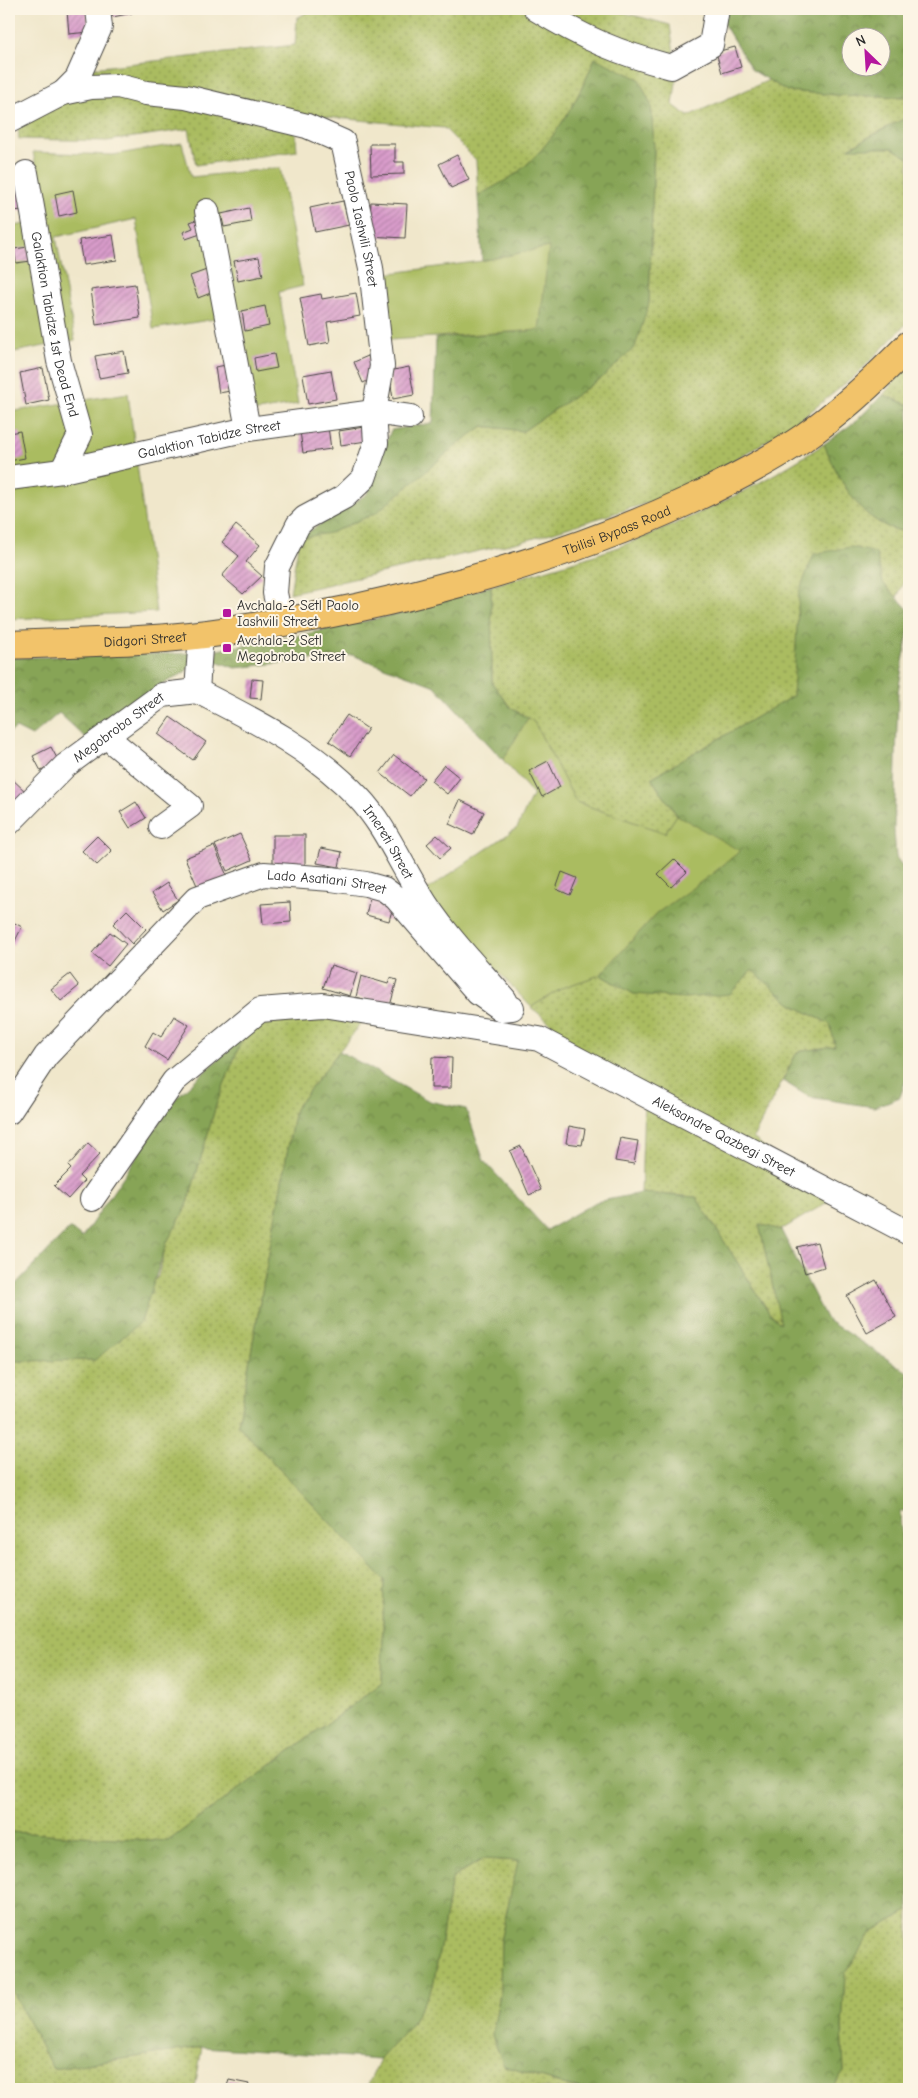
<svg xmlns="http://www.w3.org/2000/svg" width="918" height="2098" font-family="'Comic Neue',sans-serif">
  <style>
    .grass { fill: url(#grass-dots); stroke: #6a7446 }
    .forest { fill: url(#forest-crowns); stroke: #596840; fill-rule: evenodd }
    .green { fill: #aabc60; stroke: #6a7446 }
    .building { fill: url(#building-hatch) }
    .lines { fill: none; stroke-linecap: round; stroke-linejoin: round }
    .minor-casing { stroke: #494743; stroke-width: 26 }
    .highway-casing { stroke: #494743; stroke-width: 30 }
    .minor { stroke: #fff; stroke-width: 24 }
    .highway { stroke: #f2c36a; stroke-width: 28 }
    .poi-dot { fill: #b5179e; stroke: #fcf5e5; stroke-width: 2 }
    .labels { text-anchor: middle; stroke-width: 4; stroke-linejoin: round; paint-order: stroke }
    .street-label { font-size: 14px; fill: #2b2b2b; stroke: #fcf5e5 }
    .poi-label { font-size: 14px; fill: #2b2b2b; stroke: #fcf5e5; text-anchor: start }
  </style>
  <defs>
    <pattern id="grass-dots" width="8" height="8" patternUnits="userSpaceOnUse" patternTransform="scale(1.25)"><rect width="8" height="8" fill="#aabc60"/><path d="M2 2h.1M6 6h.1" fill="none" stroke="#8b994f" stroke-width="1.8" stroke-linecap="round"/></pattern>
    <pattern id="forest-crowns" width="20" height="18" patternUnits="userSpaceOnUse" patternTransform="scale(1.25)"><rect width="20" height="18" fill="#87a456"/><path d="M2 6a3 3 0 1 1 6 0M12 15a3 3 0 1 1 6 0" fill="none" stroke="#6f8647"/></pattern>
    <pattern id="building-hatch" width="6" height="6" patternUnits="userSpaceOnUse" patternTransform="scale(1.25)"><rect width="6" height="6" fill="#d99ccb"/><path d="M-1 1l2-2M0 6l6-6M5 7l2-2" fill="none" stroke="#b07fa5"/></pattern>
  </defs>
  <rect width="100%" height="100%" fill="#fcf5e5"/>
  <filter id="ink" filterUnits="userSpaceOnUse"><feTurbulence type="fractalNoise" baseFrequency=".02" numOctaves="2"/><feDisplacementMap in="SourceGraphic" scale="10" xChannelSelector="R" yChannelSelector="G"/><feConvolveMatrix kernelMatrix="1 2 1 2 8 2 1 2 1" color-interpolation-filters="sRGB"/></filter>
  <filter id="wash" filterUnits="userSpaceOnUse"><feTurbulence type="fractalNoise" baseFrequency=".0096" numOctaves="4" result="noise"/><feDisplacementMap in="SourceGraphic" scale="20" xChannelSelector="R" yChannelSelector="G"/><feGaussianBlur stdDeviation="1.12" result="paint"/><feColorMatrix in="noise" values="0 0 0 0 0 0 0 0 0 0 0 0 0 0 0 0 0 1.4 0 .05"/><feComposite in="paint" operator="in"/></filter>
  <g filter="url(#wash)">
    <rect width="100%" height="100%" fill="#f0e7cb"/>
    <g class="grass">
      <path d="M313 9H610L670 25 677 75 673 105 688 116 769 80 787 91 837 95 909 97V116L850 147 892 148 909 158V321L855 376 791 427 673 495 528 540 290 593 299 538 483 426 523 431 603 377 649 303 654 147 595 58C579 98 557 138 524 167 511 179 493 187 478 196L476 160 444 128 294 114 297 151 196 165 189 129 107 141 19 139 16 105 92 68 295 45 297 18Z"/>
      <polygon points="909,364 909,405 883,395"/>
      <path d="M824 444C841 483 862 528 909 532V573L897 597 883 583 793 696 651 778 677 815 665 833 576 802 534 722 511 708 492 683 491 586C540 571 592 558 639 539 704 513 766 482 824 444Z"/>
      <polygon points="752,969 791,1004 830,1024 836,1046 797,1052 753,1138 831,1200 781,1230 759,1224 782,1325 770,1314 696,1197 641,1193 644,1102 531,1007 564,987 600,975 634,994"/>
      <polygon points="322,1013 364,1019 295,1109 238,1425 384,1580 382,1683 168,1841 9,1832 9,1361 95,1360 158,1276 167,1242 187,1206 216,1105 243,1036 269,1017"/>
      <polygon points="483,1859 519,1861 501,1937 500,1994 492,2035 504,2066 580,2089 366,2089 380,2059 410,2026 433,1986 452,1878"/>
      <polygon points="909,1910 909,2089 830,2089 844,2072 842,2027 845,1974 871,1932"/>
      <polygon points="9,1984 53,2069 202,2047 195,2089 9,2089"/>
    </g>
    <g class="forest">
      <path d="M726 9H909V97L837 95 787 91 752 70 723 23ZM850 38H880V68H850Z"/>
      <path d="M595 58 639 79 651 105 654 147 649 303 635 347 603 377 523 431 483 426 463 440 376 513 330 533 299 538 367 494 391 430 433 423 436 338 539 330 548 247 482 261 478 196C493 187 511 179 524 167 557 138 579 98 595 58Z"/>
      <polygon points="909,116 909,158 892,148 849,148"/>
      <path d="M883 395 909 405V532C862 528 841 483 824 444L856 421Z"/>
      <polygon points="851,547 876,553 883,583 909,610 909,627 898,692 894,830 896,857 909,876 909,1071 900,1097 874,1107 809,1097 783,1081 797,1052 835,1046 830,1024 791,1004 752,970 730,994 684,998 634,994 600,975 657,913 712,874 739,852 677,815 651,778 793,696 799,592 814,554"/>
      <polygon points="491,586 492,683 511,708 528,718 503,760 435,686 352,655 235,668 216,661 217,650 296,636 403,613"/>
      <polygon points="196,653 194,663 184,673 159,686 87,739 59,713 32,736 16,728 9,733 9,658"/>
      <polygon points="243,1036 216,1105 187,1206 167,1242 141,1322 95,1360 9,1361 9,1291 70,1228 82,1238 176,1098"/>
      <polygon points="339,1051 429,1101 466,1109 484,1161 547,1230 596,1202 641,1193 696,1197 770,1314 781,1324 759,1224 781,1230 827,1320 909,1373 909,1511 900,1512 903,1565 909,1587 909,1910 871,1932 845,1974 842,2027 844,2072 830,2089 580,2089 504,2066 492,2035 500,1994 501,1937 518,1861 483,1859 452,1878 433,1986 410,2026 380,2059 202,2047 53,2069 9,1984 9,1832 168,1841 382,1683 384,1580 238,1425 295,1109"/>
    </g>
    <g class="green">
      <polygon points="182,143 191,177 280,168 303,286 279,292 298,404 252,412 234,316 153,329 136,219 56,237 75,340 9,353 9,227 47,220 33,152 113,155"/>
      <polygon points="549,247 539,330 390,340 384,274 482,261"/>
      <polygon points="128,393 156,612 9,619 9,412"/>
      <polygon points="528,718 534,722 576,802 665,833 677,815 740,851 712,874 657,913 600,975 564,987 531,1007 424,892 517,828 533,794 503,760"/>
    </g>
    <g id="blocks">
      <g class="building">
        <polygon points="87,9 89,32 69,34 67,11"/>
        <polygon points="111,9 131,9 132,13 113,17"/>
        <polygon points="735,47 741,67 722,73 716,52"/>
        <polygon points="370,144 395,144 395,162 404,162 404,174 371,175"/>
        <polygon points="457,155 469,180 451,188 439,164"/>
        <polygon points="73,190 77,212 59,216 55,194"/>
        <polygon points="25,191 26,210 9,211 9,192"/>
        <polygon points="343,201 349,225 315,232 310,208"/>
        <polygon points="371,202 407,204 405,238 369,236"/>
        <polygon points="249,208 251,222 224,227 221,214"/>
        <polygon points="204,217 209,231 186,239 183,232 193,228 190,222"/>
        <polygon points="113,235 117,260 83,265 79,240"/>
        <polygon points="28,247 31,261 16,263 14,249"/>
        <polygon points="259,257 263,276 238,281 234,261"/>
        <polygon points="212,268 221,289 198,298 190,276"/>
        <polygon points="135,284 140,318 96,325 91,290"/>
        <polygon points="356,293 360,316 327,322 330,342 309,346 300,298 321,294 322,299"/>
        <polygon points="265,306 269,326 245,331 242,311"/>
        <polygon points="124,351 128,373 99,378 95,356"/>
        <polygon points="274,354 277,368 256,372 254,358"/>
        <polygon points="368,356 376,377 363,383 354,362"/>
        <polygon points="232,364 236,390 219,393 215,367"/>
        <polygon points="409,367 414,395 393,399 389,371"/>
        <polygon points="43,368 49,400 26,405 20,373"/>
        <polygon points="331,370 336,399 308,404 303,375"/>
        <polygon points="328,427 331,449 303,453 300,431"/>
        <polygon points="364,427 366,441 341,445 339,431"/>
        <polygon points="20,431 25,458 9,461 9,433"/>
        <polygon points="236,525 260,545 246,562 262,576 243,594 222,576 239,556 222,542"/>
        <polygon points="252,679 263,680 261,699 250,698"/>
        <polygon points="347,715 368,729 350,756 329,741"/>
        <polygon points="170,717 206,742 193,760 158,734"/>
        <polygon points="51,747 59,762 41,771 33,756"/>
        <polygon points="394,755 424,778 410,796 380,773"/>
        <polygon points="548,761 560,787 542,797 529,771"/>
        <polygon points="444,765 460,778 447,794 431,781"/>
        <polygon points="9,776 27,793 15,807 9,802"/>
        <polygon points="460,800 484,812 473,835 449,824"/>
        <polygon points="136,802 146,818 130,828 120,812"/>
        <polygon points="240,834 252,860 227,871 215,845"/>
        <rect x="273" y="835" width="32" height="30"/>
        <polygon points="437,835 451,848 440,858 427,844"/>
        <polygon points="97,836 112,851 97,865 82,851"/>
        <polygon points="214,846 228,878 199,890 185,858"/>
        <polygon points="321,848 342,852 339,867 317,863"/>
        <polygon points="674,859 687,872 671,887 658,874"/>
        <polygon points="562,872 577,878 570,895 556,889"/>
        <polygon points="167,883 178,900 163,910 152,893"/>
        <polygon points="370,897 394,903 389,921 366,915"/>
        <polygon points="290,902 291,922 263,924 261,904"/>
        <polygon points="127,910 146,929 132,944 113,924"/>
        <polygon points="9,920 22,927 13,945 9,943"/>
        <polygon points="110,932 126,944 108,966 92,953"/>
        <polygon points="331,965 357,973 350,996 323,988"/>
        <polygon points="70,974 79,986 61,1001 51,989"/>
        <polygon points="361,976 388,984 390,978 397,980 390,1006 356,997"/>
        <polygon points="174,1016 189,1025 167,1060 145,1046 153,1032 161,1037"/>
        <polygon points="432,1057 452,1058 451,1088 431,1088"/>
        <polygon points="569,1126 585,1129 582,1145 566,1143"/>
        <polygon points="620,1138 638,1141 634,1164 615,1161"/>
        <polygon points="88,1143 100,1154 79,1176 84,1181 68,1199 54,1186 71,1169 68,1166"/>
        <polygon points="521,1146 541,1190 529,1195 510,1151"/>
        <polygon points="817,1242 824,1267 805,1273 797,1247"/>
        <polygon points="876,1280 896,1317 867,1333 847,1296"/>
        <polygon points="229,2080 249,2084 247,2089 226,2089"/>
      </g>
    </g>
  </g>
  <g filter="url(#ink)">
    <use href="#blocks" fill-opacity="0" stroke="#494743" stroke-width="1"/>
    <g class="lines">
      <defs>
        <g id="minor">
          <path d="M536 9C583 38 618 53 671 67L711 45 717 9"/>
          <polyline points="63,93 77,79 100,27 98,9"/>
          <path id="s1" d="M9 121 63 93 91 87 118 86 146 93 186 97 307 126 343 142 371 268 382 366 374 412 376 443 364 478 344 497 305 518 298 525 277 567 275 593 281 622"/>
          <path id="s2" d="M26 173 59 361 80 435 62 471"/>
          <polyline points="207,211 248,429"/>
          <path id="s3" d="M9 478 62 471 248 429 374 412 410 417"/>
          <path id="s4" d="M197 691C254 720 313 749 358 797 384 824 399 861 419 893 442 932 476 966 505 1000"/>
          <polyline points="112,732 115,744 190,806 161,827"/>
          <path id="s5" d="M9 823 65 766 162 695 197 691 201 634"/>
          <path id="s6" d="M9 1112 46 1056 197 898 264 874 331 879 366 884 384 889 396 898 478 993 501 1009 512 1008"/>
          <path id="s7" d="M92 1199 174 1081 260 1010 323 1005 539 1039 909 1233"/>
        </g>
        <g id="highway">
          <path id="s8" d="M9 645C82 642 156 642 228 631 384 608 549 566 692 499 730 481 768 462 803 438 842 411 876 379 909 345"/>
        </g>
      </defs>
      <use href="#minor" class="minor-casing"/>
      <use href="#highway" class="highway-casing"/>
      <use href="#minor" class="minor"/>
      <use href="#highway" class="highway"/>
    </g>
  </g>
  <g class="poi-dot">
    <rect x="222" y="608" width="10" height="10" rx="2.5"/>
    <rect x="222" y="643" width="10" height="10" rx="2.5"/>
  </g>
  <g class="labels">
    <g class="street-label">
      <text dy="5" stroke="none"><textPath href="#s1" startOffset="438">Paolo Iashvili Street</textPath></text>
      <text dy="5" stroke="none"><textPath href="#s2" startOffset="154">Galaktion Tabidze 1st Dead End</textPath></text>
      <text dy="5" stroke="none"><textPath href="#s3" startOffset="204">Galaktion Tabidze Street</textPath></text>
      <text dy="5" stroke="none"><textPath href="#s8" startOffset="622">Tbilisi Bypass Road</textPath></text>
      <text dy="5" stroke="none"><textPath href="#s8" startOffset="136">Didgori Street</textPath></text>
      <text dy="5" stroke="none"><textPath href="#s5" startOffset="146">Megobroba Street</textPath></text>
      <text dy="5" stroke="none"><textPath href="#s4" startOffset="248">Imereti Street</textPath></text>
      <text dy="5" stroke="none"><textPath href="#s6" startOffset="420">Lado Asatiani Street</textPath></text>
      <text dy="5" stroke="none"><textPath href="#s7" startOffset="746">Aleksandre Qazbegi Street</textPath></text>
    </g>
    <g class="poi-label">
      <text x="237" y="610">Avchala-2 Setl Paolo<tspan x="237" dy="16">Iashvili Street</tspan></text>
      <text x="237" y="645">Avchala-2 Setl<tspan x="237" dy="16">Megobroba Street</tspan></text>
    </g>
  </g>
  <rect width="918" height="2098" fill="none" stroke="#fcf5e5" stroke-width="30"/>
  <g transform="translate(866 52) rotate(335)"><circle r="24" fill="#fcf5e5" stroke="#a8a49b"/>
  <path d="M0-4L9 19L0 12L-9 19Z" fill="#b5179e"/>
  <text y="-8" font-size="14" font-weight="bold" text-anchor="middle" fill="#2b2b2b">N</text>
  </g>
</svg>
